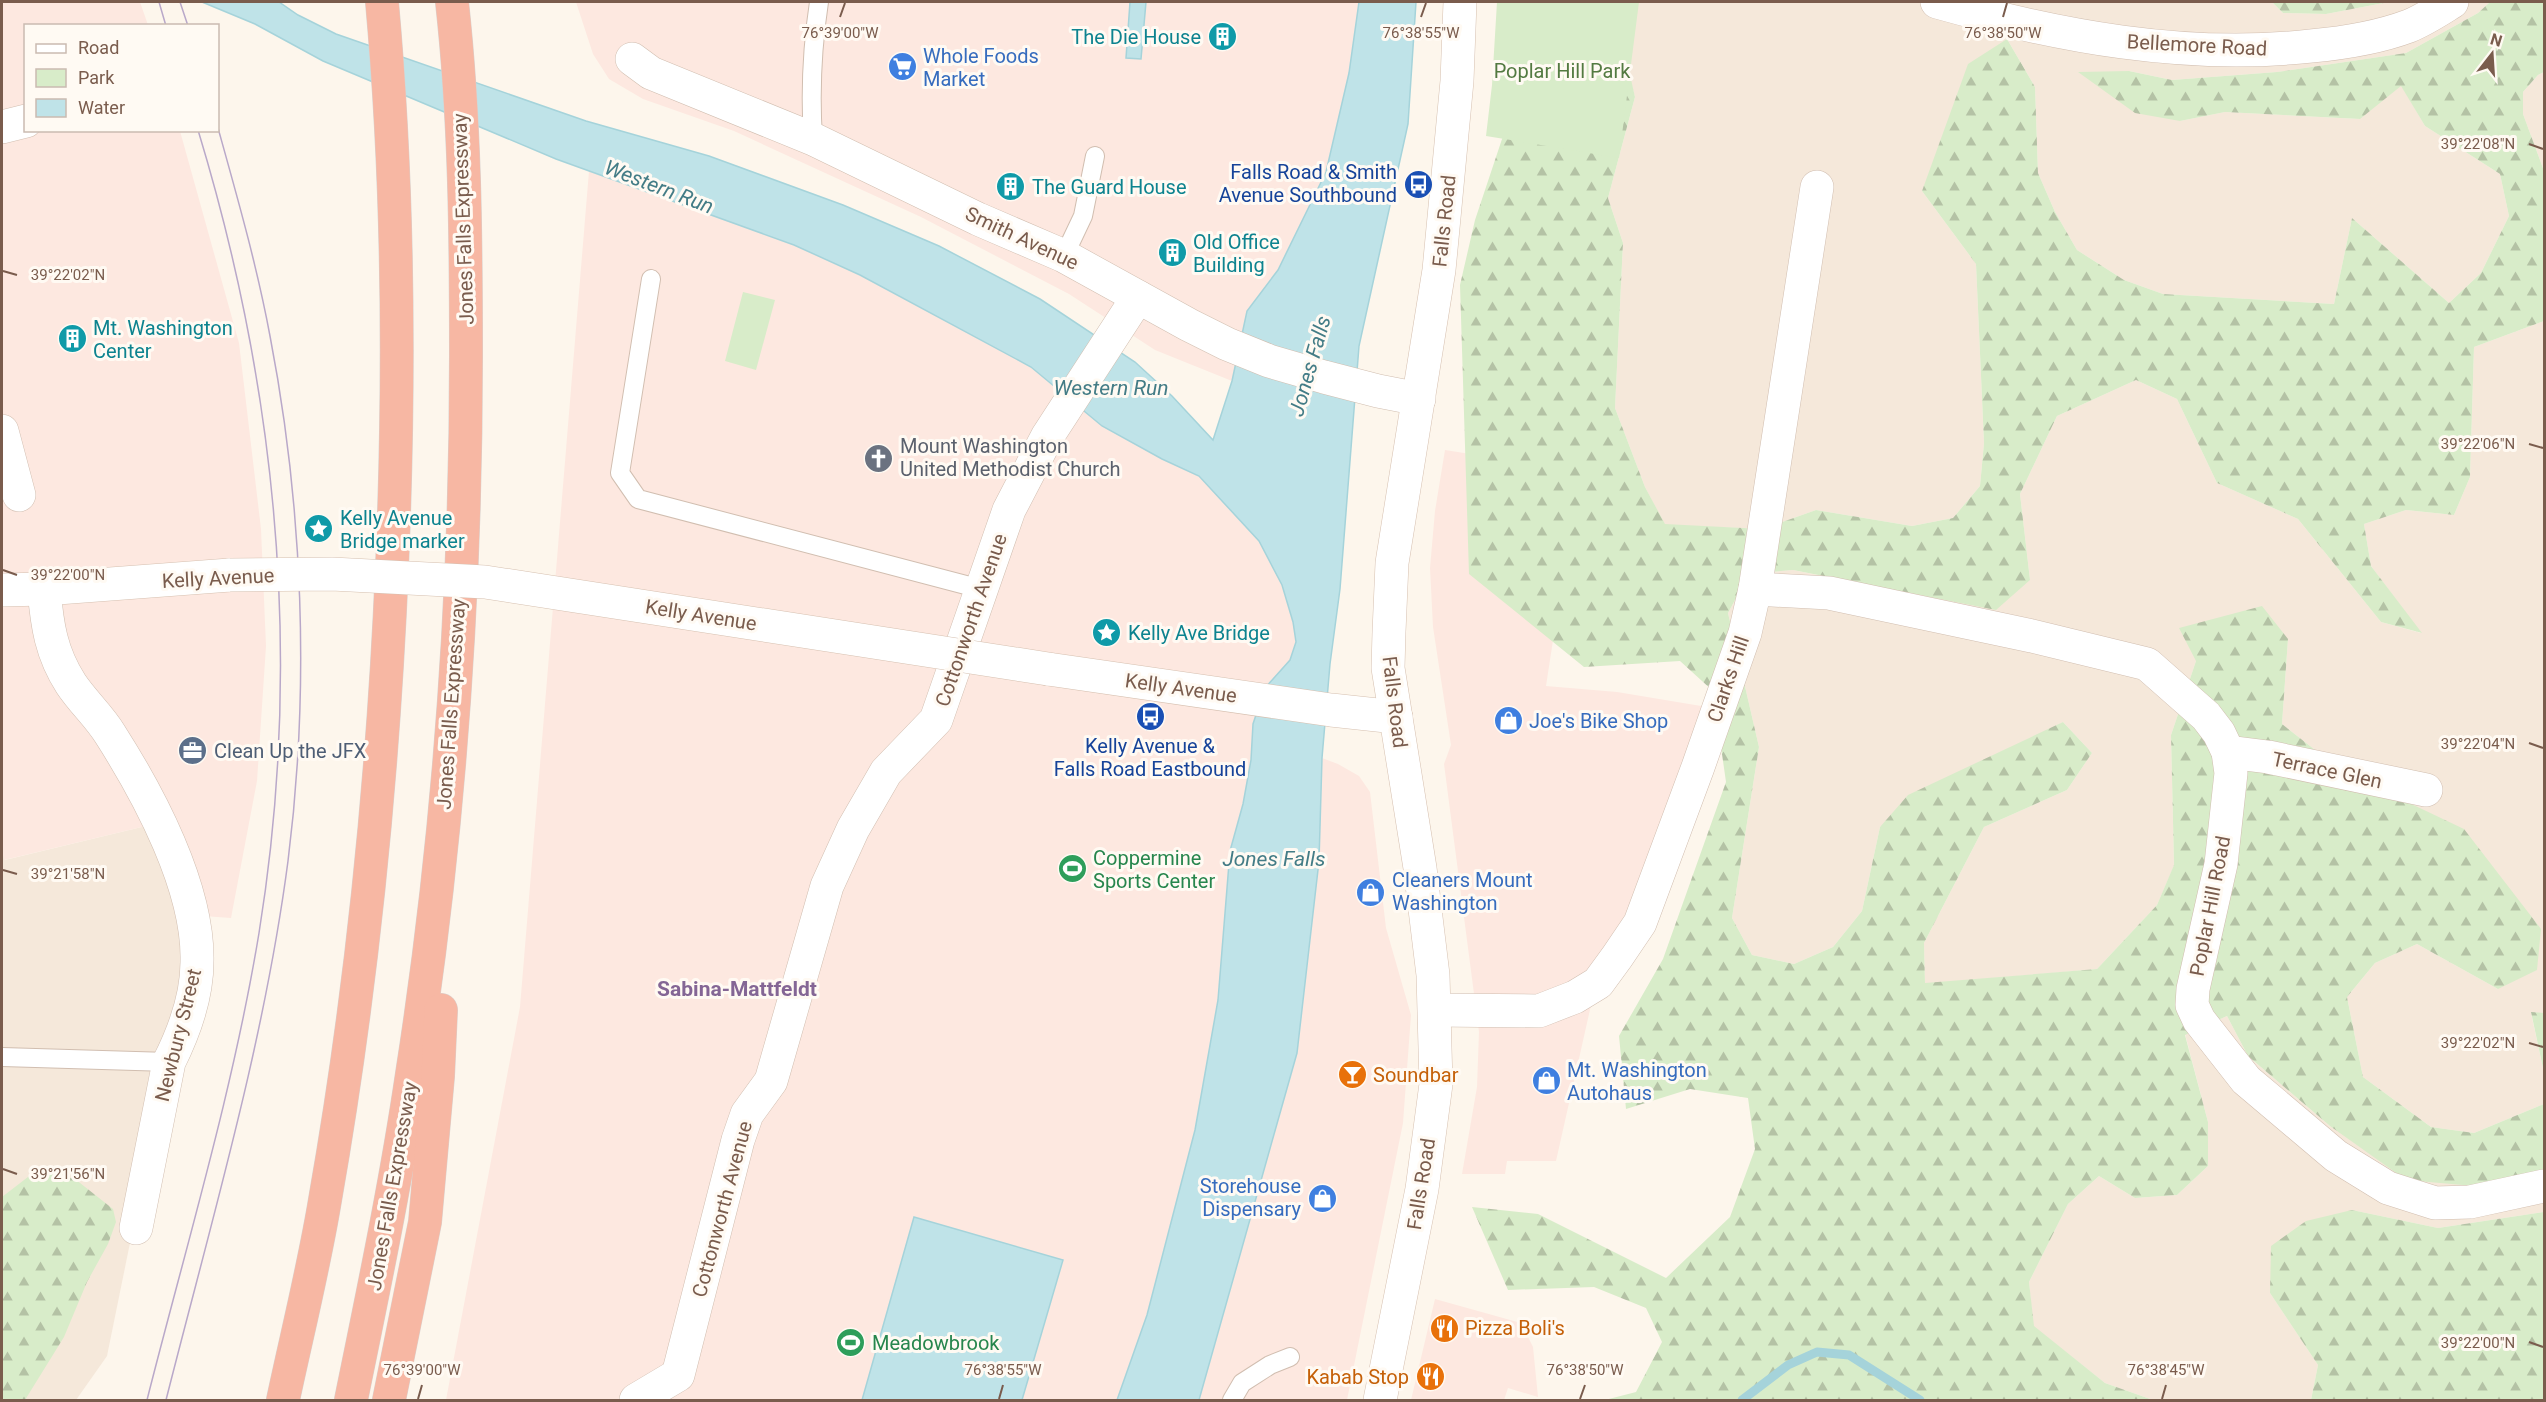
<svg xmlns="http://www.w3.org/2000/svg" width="2546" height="1402" font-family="Roboto,sans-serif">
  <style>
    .residential { fill: #f5e8da }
    .commercial { fill: #fde8e0 }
    .forest { fill: url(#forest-firs) }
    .park { fill: #d8ecc9 }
    .water { fill: #bfe3e8; stroke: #a5d3da; stroke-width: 1.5 }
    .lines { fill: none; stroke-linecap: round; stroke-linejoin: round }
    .stream { stroke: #a5d3da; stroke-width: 9 }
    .service-casing { stroke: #d1beb0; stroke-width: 20 }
    .minor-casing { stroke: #d1beb0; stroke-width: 34 }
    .secondary-casing { stroke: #d6c0b0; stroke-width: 34 }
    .motorway-casing { stroke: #dad1cd; stroke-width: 34 }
    .service { stroke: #fff; stroke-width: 18 }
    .minor { stroke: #fff; stroke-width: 33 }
    .secondary { stroke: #fff; stroke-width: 33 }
    .motorway { stroke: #f7b7a3; stroke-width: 33 }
    .tram { stroke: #b9a8c9; stroke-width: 1.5 }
    .secondary-bridge-casing { stroke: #d6c0b0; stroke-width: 34; stroke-linecap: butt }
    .secondary-bridge { stroke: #fff; stroke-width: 33 }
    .ticks { fill: none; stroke: #7a5c4d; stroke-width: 2 }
    .labels { text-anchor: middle; stroke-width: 6; stroke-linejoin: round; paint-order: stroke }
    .culture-label { font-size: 20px; fill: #0d838f; stroke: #fffaf3; text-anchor: start }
    .street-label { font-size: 20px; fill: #7a5c4d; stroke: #fffaf3 }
    .shop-label { font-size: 20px; fill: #366cbe; stroke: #fffaf3; text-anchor: start }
    .park-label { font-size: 20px; fill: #537a41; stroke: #fffaf3 }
    .transit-label { font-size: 20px; fill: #164399; stroke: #fffaf3; text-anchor: end }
    .worship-label { font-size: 20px; fill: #5b616d; stroke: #fffaf3; text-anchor: start }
    .service-label { font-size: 20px; fill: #4e5e75; stroke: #fffaf3; text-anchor: start }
    .leisure-label { font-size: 20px; fill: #27864d; stroke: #fffaf3; text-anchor: start }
    .food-label { font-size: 20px; fill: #c56008; stroke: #fffaf3; text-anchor: start }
    .water-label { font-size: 21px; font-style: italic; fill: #437c86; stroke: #fffaf3 }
    .neighbourhood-label { font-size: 21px; font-weight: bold; fill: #846695; stroke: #fffaf3 }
    .ticks-label { font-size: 15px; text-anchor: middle; fill: #7a5c4d; stroke: #fffaf3; stroke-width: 6; stroke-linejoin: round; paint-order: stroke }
  </style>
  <defs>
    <pattern id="forest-firs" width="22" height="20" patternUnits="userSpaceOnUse" patternTransform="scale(1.5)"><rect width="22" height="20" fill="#d8ecc9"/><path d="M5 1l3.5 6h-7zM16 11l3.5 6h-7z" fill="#b4c2a5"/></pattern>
  </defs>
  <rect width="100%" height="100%" fill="#fdf6ec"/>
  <g class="residential">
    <polygon points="1609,2 2027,2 2031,3 2049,2 2272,2 2283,13 2326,14 2389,2 2490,2 2478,13 2406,53 2277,72 2172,80 2129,71 2180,121 2225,112 2359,119 2401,85 2425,126 2500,174 2509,216 2481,273 2449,303 2352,218 2334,304 2163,294 2124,280 2077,250 2055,212 2038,173 2035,87 2007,39 1922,191 1976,264 1984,443 1980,486 1953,518 1912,526 1816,510 1763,529 1665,525 1645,487 1615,408 1623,243 1608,198 1635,97"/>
    <polygon points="2544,72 2544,171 2523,114 2523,92 2538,75"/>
    <polygon points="2544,321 2544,1013 2531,1013 2544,1073 2544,1104 2474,1133 2431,1127 2363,1077 2347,997 2375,963 2417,944 2498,989 2342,771 2282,724 2288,639 2196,661 2171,735 2174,866 2157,905 2097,969 1925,984 1924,943 1984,827 2067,790 2092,753 2063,722 1880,827 1862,911 1833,947 1794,964 1752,955 1732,918 1759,747 1728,613 1749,574 1793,570 1878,587 2030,580 2020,494 2057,416 2136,380 2177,399 2217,483 2298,519 2381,622 2421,633 2371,566 2364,524 2406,510 2454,515 2470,477 2474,347"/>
    <polygon points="154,824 189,915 179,1002 107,1356 76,1400 2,1400 2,849 5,860"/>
    <polygon points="2227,1016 2248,1056 2330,1126 2544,1180 2544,1212 2438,1228 2352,1210 2270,1293 2318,1365 2311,1400 2153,1400 2105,1383 2033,1326 2029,1282 2068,1204 2099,1176 2135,1198 2177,1195 2208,1166 2208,1122 2185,1034"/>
  </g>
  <g class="commercial">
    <polygon points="2,2 140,2 148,25 26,26 26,130 180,131 239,343 261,529 266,646 257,781 231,918 189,915 154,824 4,860 2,849"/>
    <polygon points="576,2 1359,2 1349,73 1326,172 1278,270 1247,311 1232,381 1155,350 1069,294 921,217 734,131 643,99 609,79 593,54"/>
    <polygon points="589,171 794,245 860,275 1031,367 1102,426 1162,459 1199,476 1259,541 1282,585 1293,622 1296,642 1290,660 1265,688 1253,724 1251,760 1243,804 1230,851 1218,1000 1195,1130 1147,1315 1117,1400 446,1400 520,1007"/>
    <polygon points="1445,450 1579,471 1546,686 1617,692 1719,709 1678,825 1598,974 1556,1161 1507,1161 1505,1174 1462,1174 1477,1087 1479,1032 1444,764 1451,745 1433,627 1430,568 1435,511"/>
    <polygon points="1322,758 1338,764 1359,776 1370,792 1386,928 1411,1015 1403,1123 1347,1400 1199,1400 1297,1053 1319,861"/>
    <polygon points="1435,1299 1521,1323 1533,1347 1538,1397 1508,1388 1504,1400 1411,1400"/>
  </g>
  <g class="forest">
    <polygon points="2272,2 2389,2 2326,14 2283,13"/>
    <polygon points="2490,2 2544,2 2544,72 2538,75 2523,92 2523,114 2544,171 2544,321 2474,347 2470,477 2454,515 2406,510 2364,524 2371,566 2422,633 2381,622 2298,519 2217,483 2177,399 2136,380 2057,416 2020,494 2030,580 1996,610 1793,570 1749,574 1728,613 1759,747 1732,918 1752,955 1794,964 1833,947 1862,911 1880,827 1908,795 2063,722 2092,753 2067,790 1984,827 1924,943 1925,983 2097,969 2157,905 2174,865 2171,735 2196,661 2179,628 2262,606 2288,639 2282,724 2342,771 2464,829 2541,929 2537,970 2498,989 2417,944 2375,963 2347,997 2363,1077 2431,1127 2474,1133 2544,1104 2544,1180 2508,1189 2406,1180 2330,1126 2248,1056 2227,1016 2185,1035 2208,1122 2208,1166 2177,1195 2135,1198 2099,1176 2068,1204 2029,1282 2034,1326 2105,1383 2153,1400 1605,1400 1636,1392 1662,1342 1646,1308 1594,1287 1508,1290 1472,1207 1538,1214 1666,1278 1730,1217 1755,1149 1748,1098 1690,1089 1626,1109 1619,1036 1663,959 1726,782 1713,691 1680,661 1584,667 1469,574 1460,285 1475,220 1515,100 1625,53 1635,97 1608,198 1623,243 1615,408 1645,487 1665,524 1763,529 1816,510 1912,526 1953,518 1980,486 1984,443 1976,264 1922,191 1968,64 2007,39 2035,87 2038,173 2055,212 2077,250 2124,280 2163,294 2334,304 2352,218 2449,303 2481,273 2509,216 2500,174 2425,126 2401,86 2360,119 2225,112 2180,121 2135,113 2078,72 2129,71 2172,80 2277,72 2406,53 2478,13"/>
    <polygon points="2531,1012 2544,1013 2544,1073"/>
    <polygon points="37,1170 75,1179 113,1209 116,1222 108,1244 87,1282 64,1337 25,1400 2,1400 2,1197"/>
    <polygon points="2352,1210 2438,1228 2544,1212 2544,1400 2311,1400 2318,1365 2270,1293 2271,1246 2306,1221"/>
  </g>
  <g class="park">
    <polygon points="1497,2 1639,2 1619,158 1486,136 1492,85"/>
    <polygon points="743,292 775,300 756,370 725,361"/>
  </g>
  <g class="water">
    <polygon points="202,2 279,2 298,15 336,34 586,121 709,156 843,205 939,246 1040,299 1135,362 1172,396 1213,440 1232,381 1247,311 1278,270 1326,172 1349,73 1359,2 1416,2 1408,124 1359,346 1340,589 1330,664 1322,758 1319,861 1297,1053 1199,1400 1117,1400 1147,1315 1195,1130 1218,1000 1230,851 1243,804 1251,760 1253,724 1265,688 1290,660 1296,642 1293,622 1282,585 1259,541 1199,476 1162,459 1102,426 1031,367 860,275 794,245 556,159 323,61 255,24"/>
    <polygon points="1130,2 1146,2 1141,59 1126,58"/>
    <polygon points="914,1217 1063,1260 1022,1400 862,1400"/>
  </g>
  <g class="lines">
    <polyline class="stream" points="1742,1400 1788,1365 1817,1352 1849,1355 1920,1400"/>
    <defs>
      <g id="service">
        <path d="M813 139C810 92 812 48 819 2"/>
        <polyline points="1064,256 1083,216 1095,156"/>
        <polyline points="651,279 620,473 638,499 981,589"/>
        <polyline points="2,1057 169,1062"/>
        <polyline points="1232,1400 1242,1383 1270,1365 1290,1357"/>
      </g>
      <g id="minor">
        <path d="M1937 2C2058 36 2185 60 2311 46 2344 43 2377 38 2409 26 2424 20 2439 10 2452 2"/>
        <polyline points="632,59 651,73 813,139 978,219 1064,256 1189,325 1227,344 1269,361 1324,377 1378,391 1419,399"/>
        <polyline points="2,127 26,121"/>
        <polyline points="2,431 19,495"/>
        <path d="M44 589C47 625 51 653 71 684 83 702 99 716 110 734 149 795 199 888 197 962 197 996 184 1032 169 1062L136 1228"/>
        <polyline points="1755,589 1829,593 2032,636 2147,664 2206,716 2219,733 2228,752 2231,773 2221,864 2193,989 2192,1005 2199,1020 2246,1080 2336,1156 2388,1188 2435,1203 2470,1202 2544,1186"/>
        <polyline points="2228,752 2268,757 2426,790"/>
        <polyline points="1435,1010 1539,1011 1575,997 1598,983 1617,957 1640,923 1698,767 1745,633 1755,589 1817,187"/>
        <polyline points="636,1400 678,1375 738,1140 747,1114 771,1081 827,886 853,829 886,772 936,720 1009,510 1047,437 1138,297"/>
      </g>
      <g id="secondary">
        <polyline points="2,590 44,589 230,575"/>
        <polyline points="1048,669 1331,710 1396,717"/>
        <polyline points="1380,1400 1422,1189 1436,1084 1433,975 1420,868 1388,668 1389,632 1392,563 1439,270 1457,81 1460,2"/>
      </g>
      <g id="motorway">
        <path d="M283 1400C297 1334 314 1267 325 1200 362 990 383 779 392 567 400 378 399 190 382 2"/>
        <path d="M351 1400C373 1292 396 1183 412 1074 449 837 466 594 466 355 466 237 465 119 452 2"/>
        <polyline points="389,1400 425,1222 438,1076 441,1010"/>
      </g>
    </defs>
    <use href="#service" class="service-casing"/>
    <use href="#minor" class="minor-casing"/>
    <use href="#secondary" class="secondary-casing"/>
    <use href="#motorway" class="motorway-casing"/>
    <use href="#service" class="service"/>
    <use href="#minor" class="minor"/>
    <use href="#secondary" class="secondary"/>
    <use href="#motorway" class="motorway"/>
    <g class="tram">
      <polyline points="159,2 166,26"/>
      <polyline points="180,2 188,26"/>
      <path d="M147 1400C186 1246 233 1091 259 933 303 661 278 393 198 130"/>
      <path d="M166 1400C211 1222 264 1044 288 861 310 688 303 507 270 336 257 266 237 196 218 128"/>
    </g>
    <defs>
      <polyline id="secondary-bridge" points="230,575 332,574 485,582 1048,669"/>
    </defs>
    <use href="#secondary-bridge" class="secondary-bridge-casing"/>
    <use href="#secondary-bridge" class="secondary-bridge"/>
  </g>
  <path class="ticks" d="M840 17 845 3M1421 17 1426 3M2003 17 2007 3M2529 144 2543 149M3 271 17 275M2529 444 2543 448M3 570 17 575M2529 743 2543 748M3 870 17 874M2529 1043 2543 1047M3 1169 17 1174M2529 1342 2543 1347M418 1399 422 1385M999 1399 1003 1385M1580 1399 1585 1385M2162 1399 2166 1385"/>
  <defs>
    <symbol id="building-disc" viewBox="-11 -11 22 22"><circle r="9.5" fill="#0f9aa8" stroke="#fffaf3"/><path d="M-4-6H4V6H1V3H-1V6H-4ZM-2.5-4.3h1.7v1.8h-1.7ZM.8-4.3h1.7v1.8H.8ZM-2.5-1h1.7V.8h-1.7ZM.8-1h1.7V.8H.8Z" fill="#fff"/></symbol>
    <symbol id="supermarket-disc" viewBox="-11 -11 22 22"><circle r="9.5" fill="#3f7fe0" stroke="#fffaf3"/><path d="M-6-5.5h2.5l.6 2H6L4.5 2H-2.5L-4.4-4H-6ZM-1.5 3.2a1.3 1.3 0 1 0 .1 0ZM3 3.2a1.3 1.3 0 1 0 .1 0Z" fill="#fff"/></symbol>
    <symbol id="bus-disc" viewBox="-11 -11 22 22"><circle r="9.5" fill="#1a4fb4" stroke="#fffaf3"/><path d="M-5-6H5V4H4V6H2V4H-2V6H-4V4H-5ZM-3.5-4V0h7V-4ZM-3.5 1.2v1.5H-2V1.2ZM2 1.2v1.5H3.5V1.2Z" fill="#fff"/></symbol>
    <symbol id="church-disc" viewBox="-11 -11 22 22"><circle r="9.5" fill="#6b7280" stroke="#fffaf3"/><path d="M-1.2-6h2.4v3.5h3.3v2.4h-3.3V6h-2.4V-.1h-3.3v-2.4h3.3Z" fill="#fff"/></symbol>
    <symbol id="sight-disc" viewBox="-11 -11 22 22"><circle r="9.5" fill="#0f9aa8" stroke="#fffaf3"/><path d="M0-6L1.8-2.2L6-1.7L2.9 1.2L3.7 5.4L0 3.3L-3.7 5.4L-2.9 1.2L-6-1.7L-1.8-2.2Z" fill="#fff"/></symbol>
    <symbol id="shop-disc" viewBox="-11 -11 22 22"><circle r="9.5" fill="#3f7fe0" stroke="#fffaf3"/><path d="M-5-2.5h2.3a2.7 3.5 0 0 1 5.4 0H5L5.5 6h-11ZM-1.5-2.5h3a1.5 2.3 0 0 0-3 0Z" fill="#fff"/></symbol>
    <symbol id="office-disc" viewBox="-11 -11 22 22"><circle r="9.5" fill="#5c6f8a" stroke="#fffaf3"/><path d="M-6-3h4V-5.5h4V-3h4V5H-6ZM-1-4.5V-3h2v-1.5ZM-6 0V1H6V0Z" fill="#fff"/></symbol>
    <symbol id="stadium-disc" viewBox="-11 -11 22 22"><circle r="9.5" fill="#2e9e5b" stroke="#fffaf3"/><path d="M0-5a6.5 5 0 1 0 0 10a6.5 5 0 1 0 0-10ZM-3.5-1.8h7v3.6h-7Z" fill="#fff"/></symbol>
    <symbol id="bar-disc" viewBox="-11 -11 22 22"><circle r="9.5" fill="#e8710a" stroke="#fffaf3"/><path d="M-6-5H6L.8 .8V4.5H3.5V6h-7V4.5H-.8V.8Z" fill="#fff"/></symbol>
    <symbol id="restaurant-disc" viewBox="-11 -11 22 22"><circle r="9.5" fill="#e8710a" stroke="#fffaf3"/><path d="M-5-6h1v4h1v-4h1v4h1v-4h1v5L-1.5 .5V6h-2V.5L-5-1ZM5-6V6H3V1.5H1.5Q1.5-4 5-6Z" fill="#fff"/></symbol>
  </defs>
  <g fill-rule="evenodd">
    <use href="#building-disc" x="1206" y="20" width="33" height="33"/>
    <use href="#supermarket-disc" x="886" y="50" width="33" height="33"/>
    <use href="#bus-disc" x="1402" y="168" width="33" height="33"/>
    <use href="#building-disc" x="994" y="170" width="33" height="33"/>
    <use href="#building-disc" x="1156" y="236" width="33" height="33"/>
    <use href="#building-disc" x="56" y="322" width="33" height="33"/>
    <use href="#church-disc" x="862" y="442" width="33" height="33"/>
    <use href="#sight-disc" x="302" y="512" width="33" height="33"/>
    <use href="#sight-disc" x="1090" y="616" width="33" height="33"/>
    <use href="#bus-disc" x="1134" y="700" width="33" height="33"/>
    <use href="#shop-disc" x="1492" y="704" width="33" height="33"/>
    <use href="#office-disc" x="176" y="734" width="33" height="33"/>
    <use href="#stadium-disc" x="1056" y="852" width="33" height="33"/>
    <use href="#shop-disc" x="1354" y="876" width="33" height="33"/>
    <use href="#bar-disc" x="1336" y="1058" width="33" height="33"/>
    <use href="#shop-disc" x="1530" y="1064" width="33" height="33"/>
    <use href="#shop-disc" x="1306" y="1182" width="33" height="33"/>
    <use href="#restaurant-disc" x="1428" y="1312" width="33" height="33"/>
    <use href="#stadium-disc" x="834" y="1326" width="33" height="33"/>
    <use href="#restaurant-disc" x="1414" y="1360" width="33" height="33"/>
  </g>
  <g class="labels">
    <g class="culture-label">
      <text x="1201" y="44" text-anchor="end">The Die House</text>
      <text x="1032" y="194">The Guard House</text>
      <text x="1193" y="249">Old Office<tspan x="1193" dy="23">Building</tspan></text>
      <text x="93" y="335">Mt. Washington<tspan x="93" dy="23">Center</tspan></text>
      <text x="340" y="525">Kelly Avenue<tspan x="340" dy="23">Bridge marker</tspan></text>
      <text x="1128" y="640">Kelly Ave Bridge</text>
    </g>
    <g class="street-label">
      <text transform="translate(2197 45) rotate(3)" y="7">Bellemore Road</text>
      <text transform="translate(463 219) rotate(-92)" y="7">Jones Falls Expressway</text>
      <text transform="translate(1444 221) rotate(-84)" y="7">Falls Road</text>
      <text transform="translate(1022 238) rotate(25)" y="7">Smith Avenue</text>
      <text transform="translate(218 578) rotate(-3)" y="7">Kelly Avenue</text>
      <text transform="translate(701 615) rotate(9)" y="7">Kelly Avenue</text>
      <text transform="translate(971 620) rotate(-71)" y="7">Cottonworth Avenue</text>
      <text transform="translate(1728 679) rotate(-71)" y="7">Clarks Hill</text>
      <text transform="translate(1181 688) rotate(8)" y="7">Kelly Avenue</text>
      <text transform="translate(1395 702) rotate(83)" y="7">Falls Road</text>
      <text transform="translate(451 704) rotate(-86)" y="7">Jones Falls Expressway</text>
      <text transform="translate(2327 770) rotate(12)" y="7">Terrace Glen</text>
      <text transform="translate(2210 906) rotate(-79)" y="7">Poplar Hill Road</text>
      <text transform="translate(178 1035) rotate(-76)" y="7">Newbury Street</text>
      <text transform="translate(1421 1184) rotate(-81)" y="7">Falls Road</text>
      <text transform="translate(392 1186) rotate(-80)" y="7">Jones Falls Expressway</text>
      <text transform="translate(722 1209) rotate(-75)" y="7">Cottonworth Avenue</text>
    </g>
    <g class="shop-label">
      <text x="923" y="63">Whole Foods<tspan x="923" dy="23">Market</tspan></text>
      <text x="1529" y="728">Joe's Bike Shop</text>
      <text x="1392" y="887">Cleaners Mount<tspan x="1392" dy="23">Washington</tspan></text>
      <text x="1567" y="1077">Mt. Washington<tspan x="1567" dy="23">Autohaus</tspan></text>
      <text x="1301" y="1193" text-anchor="end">Storehouse<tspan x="1301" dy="23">Dispensary</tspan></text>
    </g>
    <g class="park-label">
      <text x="1562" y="78">Poplar Hill Park</text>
    </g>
    <g class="transit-label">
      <text x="1397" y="179">Falls Road &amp; Smith<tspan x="1397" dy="23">Avenue Southbound</tspan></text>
      <text x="1150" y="753" text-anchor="middle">Kelly Avenue &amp;<tspan x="1150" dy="23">Falls Road Eastbound</tspan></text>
    </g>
    <g class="worship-label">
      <text x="900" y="453">Mount Washington<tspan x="900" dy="23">United Methodist Church</tspan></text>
    </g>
    <g class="service-label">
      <text x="214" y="758">Clean Up the JFX</text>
    </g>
    <g class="leisure-label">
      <text x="1093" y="865">Coppermine<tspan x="1093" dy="23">Sports Center</tspan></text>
      <text x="872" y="1350">Meadowbrook</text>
    </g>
    <g class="food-label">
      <text x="1373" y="1082">Soundbar</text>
      <text x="1465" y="1335">Pizza Boli's</text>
      <text x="1409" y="1384" text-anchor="end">Kabab Stop</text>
    </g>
    <g class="water-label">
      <text transform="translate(659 187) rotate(21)" y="7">Western Run</text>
      <text transform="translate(1310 366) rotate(-74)" y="7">Jones Falls</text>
      <text x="1111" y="395">Western Run</text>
      <text x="1274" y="866">Jones Falls</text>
    </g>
    <g class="neighbourhood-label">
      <text x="737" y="996">Sabina-Mattfeldt</text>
    </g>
  </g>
  <g class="ticks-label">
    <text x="840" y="38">76°39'00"W</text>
    <text x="1421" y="38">76°38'55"W</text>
    <text x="2003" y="38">76°38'50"W</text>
    <text x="2478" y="149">39°22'08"N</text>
    <text x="68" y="280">39°22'02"N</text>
    <text x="2478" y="449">39°22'06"N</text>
    <text x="68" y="580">39°22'00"N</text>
    <text x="2478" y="749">39°22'04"N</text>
    <text x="68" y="879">39°21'58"N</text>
    <text x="2478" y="1048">39°22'02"N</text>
    <text x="68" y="1179">39°21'56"N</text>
    <text x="2478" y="1348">39°22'00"N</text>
    <text x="422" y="1375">76°39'00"W</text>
    <text x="1003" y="1375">76°38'55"W</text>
    <text x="1585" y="1375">76°38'50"W</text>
    <text x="2166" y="1375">76°38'45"W</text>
  </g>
  <rect width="2546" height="1402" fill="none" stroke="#7a5c4d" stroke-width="6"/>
  <rect x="24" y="24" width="195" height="108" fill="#fffaf3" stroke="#cabbb1" stroke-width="1.5"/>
  <rect x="36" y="44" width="30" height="9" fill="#ffffff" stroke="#cabbb1" stroke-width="1.5"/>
  <text x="78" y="54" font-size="18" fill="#7a5c4d">Road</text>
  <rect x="36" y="69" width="30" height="18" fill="#d8ecc9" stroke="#cabbb1" stroke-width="1.5"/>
  <text x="78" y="84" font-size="18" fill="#7a5c4d">Park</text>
  <rect x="36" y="99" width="30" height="18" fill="#bfe3e8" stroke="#cabbb1" stroke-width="1.5"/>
  <text x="78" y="114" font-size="18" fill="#7a5c4d">Water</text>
  <g transform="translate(2492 54) rotate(17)" stroke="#fffaf3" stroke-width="4.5" paint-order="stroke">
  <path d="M0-4.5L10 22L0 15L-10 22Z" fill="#7a5c4d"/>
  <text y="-9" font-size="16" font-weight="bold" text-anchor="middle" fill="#7a5c4d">N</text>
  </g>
</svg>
